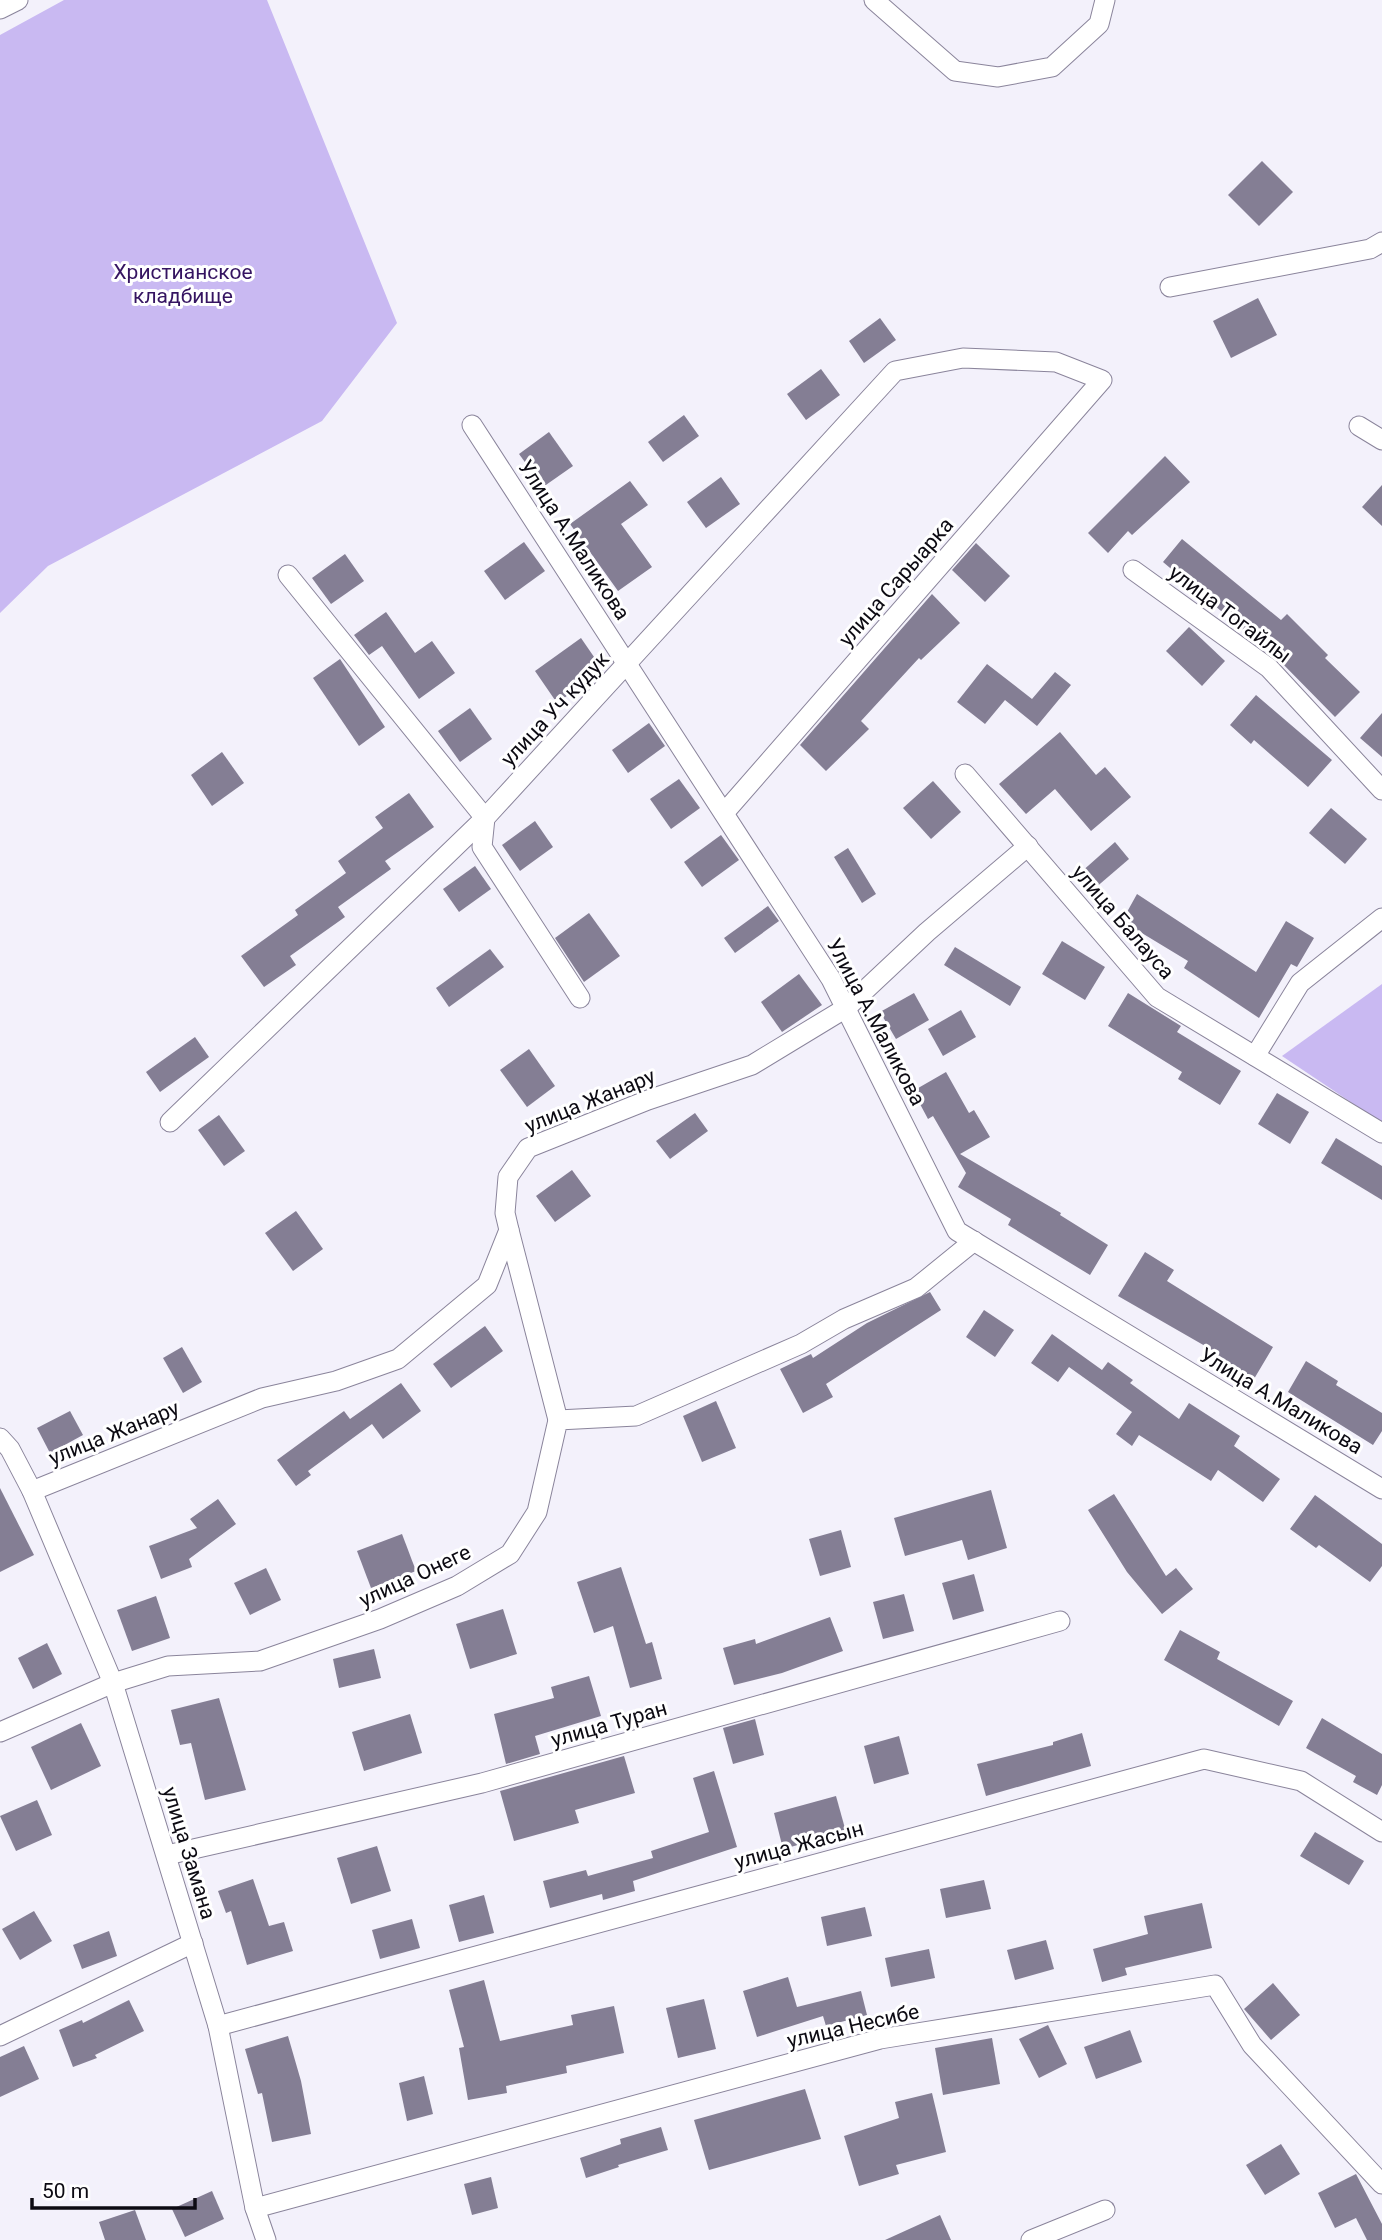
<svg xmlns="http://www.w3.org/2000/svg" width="1382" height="2240" font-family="Roboto,sans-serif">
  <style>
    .green { fill: #c9b9f2 }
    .building { fill: #847e94 }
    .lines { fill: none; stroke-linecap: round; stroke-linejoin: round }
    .street-casing { stroke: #8a849b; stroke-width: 21 }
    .street { stroke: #fff; stroke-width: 19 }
    .labels { text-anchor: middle; stroke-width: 6; stroke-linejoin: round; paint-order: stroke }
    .park-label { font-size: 21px; fill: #351461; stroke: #fff }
    .street-label { font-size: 21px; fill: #0c0a12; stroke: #fff }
  </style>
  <rect width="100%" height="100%" fill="#f3f1fb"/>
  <g class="green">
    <polygon points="64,0 267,0 397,323 322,421 48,566 0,613 0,35"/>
    <polygon points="1382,984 1382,1123 1282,1056"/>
  </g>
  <g class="building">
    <polygon points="1262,161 1293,192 1259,226 1228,195"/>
    <polygon points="1258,298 1277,335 1231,358 1213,321"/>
    <polygon points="880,318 896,340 864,363 849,341"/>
    <polygon points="821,369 840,395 806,420 787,394"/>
    <polygon points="684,415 699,436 663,462 648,442"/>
    <polygon points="549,432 573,466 543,487 519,454"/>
    <polygon points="1165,456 1190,482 1132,535 1128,531 1108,553 1088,533"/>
    <polygon points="721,477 740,504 706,528 687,502"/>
    <polygon points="630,481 648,505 621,524 652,567 618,591 570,524"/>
    <polygon points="1382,485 1382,526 1362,507"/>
    <polygon points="1182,539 1281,620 1287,614 1328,655 1325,658 1360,692 1335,717 1278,659 1163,562"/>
    <polygon points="524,542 545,571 505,600 484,571"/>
    <polygon points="976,543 1010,576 985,602 952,570"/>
    <polygon points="345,554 364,581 331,604 312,578"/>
    <polygon points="932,594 960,623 921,660 919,658 861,721 869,729 826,771 800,745"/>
    <polygon points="386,612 415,653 432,641 455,673 419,699 382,646 369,655 354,635"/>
    <polygon points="1189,627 1225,661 1202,686 1166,651"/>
    <polygon points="581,638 603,670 557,703 535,671"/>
    <polygon points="340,659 385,727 359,746 313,678"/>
    <polygon points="987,664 1032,699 1055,672 1071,685 1037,726 1005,700 985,724 957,702"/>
    <polygon points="1256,695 1332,760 1308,787 1254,740 1251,744 1230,725"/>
    <polygon points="470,708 492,739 460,762 438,731"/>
    <polygon points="1382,713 1382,757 1360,738"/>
    <polygon points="649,723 665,746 628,773 612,750"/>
    <polygon points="1060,732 1096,775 1105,767 1131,797 1091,831 1055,789 1026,814 999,784"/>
    <polygon points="222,752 244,783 212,806 191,775"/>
    <polygon points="679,779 700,808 671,829 650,799"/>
    <polygon points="933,781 961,812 931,839 903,808"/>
    <polygon points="409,793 434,827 385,861 391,869 338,907 345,917 290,956 296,965 264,987 241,956 298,915 295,910 346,873 338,861 383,828 375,817"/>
    <polygon points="1331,808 1367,839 1345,864 1309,833"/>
    <polygon points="535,821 553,847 520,871 502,845"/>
    <polygon points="721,835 739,860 702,887 684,862"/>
    <polygon points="1115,842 1129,859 1094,889 1080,873"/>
    <polygon points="848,848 876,894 862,903 834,857"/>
    <polygon points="475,866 491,889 459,912 443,889"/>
    <polygon points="1137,894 1256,972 1286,921 1314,938 1297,967 1291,964 1259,1018 1184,968 1188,961 1122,921"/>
    <polygon points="768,906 779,921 735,953 724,938"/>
    <polygon points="589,913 620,956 584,982 555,938"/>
    <polygon points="1062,941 1105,967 1085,1000 1042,974"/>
    <polygon points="955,947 1021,987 1010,1006 944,965"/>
    <polygon points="490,949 504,967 449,1007 436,988"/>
    <polygon points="799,974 822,1005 782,1032 761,1002"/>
    <polygon points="914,993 929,1020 896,1039 880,1012"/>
    <polygon points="1128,993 1181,1026 1177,1032 1241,1071 1220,1105 1178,1079 1182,1072 1108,1026"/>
    <polygon points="961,1010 976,1037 943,1056 928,1029"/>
    <polygon points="195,1037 209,1057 160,1092 146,1072"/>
    <polygon points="529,1049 555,1086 527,1107 500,1070"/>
    <polygon points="946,1072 969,1113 974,1110 990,1137 960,1154 1061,1213 1060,1215 1108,1245 1090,1275 1008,1225 1011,1219 958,1187 966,1173 933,1116 928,1119 913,1091"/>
    <polygon points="1277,1093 1309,1112 1290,1144 1258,1124"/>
    <polygon points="695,1113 708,1131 670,1159 656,1141"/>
    <polygon points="219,1115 245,1151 224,1166 198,1130"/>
    <polygon points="1336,1138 1382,1166 1382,1200 1321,1163"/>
    <polygon points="572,1170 591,1196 555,1222 536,1196"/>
    <polygon points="296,1211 323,1249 293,1271 265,1233"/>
    <polygon points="1145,1252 1174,1270 1167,1281 1273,1347 1251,1384 1214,1362 1219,1354 1118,1296"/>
    <polygon points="930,1292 941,1310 826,1384 833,1397 803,1413 780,1369 811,1354 813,1358 867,1323"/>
    <polygon points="984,1310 1014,1330 995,1357 966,1337"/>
    <polygon points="485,1326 503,1351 451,1388 433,1364"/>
    <polygon points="1052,1334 1102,1370 1108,1362 1133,1380 1130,1383 1179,1419 1189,1403 1240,1436 1234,1446 1280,1479 1263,1502 1218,1470 1211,1481 1139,1435 1132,1446 1116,1434 1132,1412 1069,1367 1058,1382 1031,1363"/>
    <polygon points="182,1347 202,1382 183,1393 163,1358"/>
    <polygon points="1306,1361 1338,1381 1336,1385 1382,1413 1382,1431 1373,1445 1288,1392"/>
    <polygon points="401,1383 421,1411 383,1439 372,1424 308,1471 311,1475 296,1486 277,1460 344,1411 350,1419"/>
    <polygon points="716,1401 736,1448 702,1462 683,1416"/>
    <polygon points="70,1411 83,1435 50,1453 37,1428"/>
    <polygon points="0,1488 34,1555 0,1572"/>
    <polygon points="991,1490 1007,1548 968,1560 962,1540 905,1556 894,1518"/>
    <polygon points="1114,1494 1166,1576 1176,1568 1193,1589 1162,1614 1127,1572 1088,1510"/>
    <polygon points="1315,1495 1382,1544 1382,1566 1370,1582 1319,1545 1316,1548 1290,1529"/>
    <polygon points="218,1499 236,1524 189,1559 192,1567 161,1579 149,1546 197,1528 190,1519"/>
    <polygon points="841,1530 851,1567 820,1576 809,1539"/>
    <polygon points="402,1534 416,1571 371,1588 357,1551"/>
    <polygon points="621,1567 646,1644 652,1642 662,1679 630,1688 613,1626 594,1633 577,1582"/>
    <polygon points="266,1568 281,1600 250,1615 234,1583"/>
    <polygon points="974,1574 984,1611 953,1620 942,1583"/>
    <polygon points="904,1594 914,1631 883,1639 873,1602"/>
    <polygon points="156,1596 170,1638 132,1651 117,1610"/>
    <polygon points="503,1609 517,1654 470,1669 456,1624"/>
    <polygon points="830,1617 843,1651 782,1673 734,1685 723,1648 755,1639 756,1644"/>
    <polygon points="1180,1630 1220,1652 1217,1659 1293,1701 1279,1726 1164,1660"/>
    <polygon points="47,1643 62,1674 33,1689 18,1658"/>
    <polygon points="374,1649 381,1678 339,1688 333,1659"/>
    <polygon points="589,1676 601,1716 535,1736 540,1754 506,1764 494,1714 554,1698 551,1687"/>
    <polygon points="219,1698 246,1790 205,1800 191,1743 180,1745 171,1710"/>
    <polygon points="410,1714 422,1753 364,1771 352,1732"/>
    <polygon points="1322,1718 1382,1754 1382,1785 1377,1795 1353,1782 1356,1776 1306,1748"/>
    <polygon points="755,1719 764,1755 733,1764 723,1728"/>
    <polygon points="81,1723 101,1766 51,1790 31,1747"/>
    <polygon points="1082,1733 1091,1766 986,1796 977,1764 1053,1745 1053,1742"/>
    <polygon points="899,1736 909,1774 874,1784 864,1746"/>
    <polygon points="624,1756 635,1793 575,1810 579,1823 514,1841 500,1791"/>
    <polygon points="714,1771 737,1847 633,1881 635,1891 603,1900 602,1894 550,1908 543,1881 586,1870 588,1876 653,1858 651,1851 709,1832 693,1778"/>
    <polygon points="836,1796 846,1832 783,1849 774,1813"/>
    <polygon points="37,1800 52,1835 16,1851 0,1816"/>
    <polygon points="1315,1832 1364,1861 1349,1885 1300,1856"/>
    <polygon points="377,1846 391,1891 351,1904 337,1858"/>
    <polygon points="253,1879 269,1926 284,1922 293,1951 247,1965 231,1911 226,1913 218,1891"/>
    <polygon points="984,1880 991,1909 946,1918 940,1889"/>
    <polygon points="484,1895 494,1933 459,1942 449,1905"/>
    <polygon points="1202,1903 1212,1948 1125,1968 1127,1975 1102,1982 1093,1949 1148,1934 1144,1916"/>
    <polygon points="865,1907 872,1936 827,1946 821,1917"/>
    <polygon points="34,1911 52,1941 20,1960 2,1929"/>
    <polygon points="412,1919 420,1948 380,1959 372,1930"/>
    <polygon points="109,1931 117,1956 82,1969 73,1945"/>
    <polygon points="1046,1940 1054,1969 1015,1980 1007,1950"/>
    <polygon points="929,1949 935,1978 891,1987 885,1958"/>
    <polygon points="788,1977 797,2007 861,1991 867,2015 826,2026 823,2016 757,2037 743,1991"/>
    <polygon points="484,1980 500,2041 573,2025 571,2015 614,2006 624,2053 566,2066 567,2073 506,2086 507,2093 468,2100 459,2048 464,2047 449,1990"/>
    <polygon points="1273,1983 1300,2015 1271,2040 1244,2009"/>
    <polygon points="704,1999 716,2049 678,2058 666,2008"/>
    <polygon points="129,2000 144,2031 95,2055 97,2058 73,2067 59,2030 82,2020 83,2023"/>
    <polygon points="1048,2025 1067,2064 1039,2078 1019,2039"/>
    <polygon points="1130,2030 1142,2062 1096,2079 1084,2047"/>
    <polygon points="288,2036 301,2081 311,2134 272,2142 262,2093 258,2094 245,2049"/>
    <polygon points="992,2038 1000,2084 943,2095 935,2048"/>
    <polygon points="24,2046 39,2079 0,2097 0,2057"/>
    <polygon points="424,2076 433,2114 407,2121 399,2083"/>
    <polygon points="805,2089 821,2139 709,2170 694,2120"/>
    <polygon points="932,2093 946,2152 896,2165 899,2174 859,2186 844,2136 899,2118 895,2102"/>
    <polygon points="661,2127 668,2150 618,2165 619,2167 586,2178 580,2158 621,2144 620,2139"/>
    <polygon points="1281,2144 1300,2174 1265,2195 1246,2165"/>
    <polygon points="1356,2174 1382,2224 1382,2240 1367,2240 1356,2218 1335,2228 1318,2193"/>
    <polygon points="491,2177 498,2208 472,2215 464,2184"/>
    <polygon points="212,2191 224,2219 185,2237 172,2209"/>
    <polygon points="135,2210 146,2240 105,2240 99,2222"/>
    <polygon points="940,2215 951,2240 885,2240"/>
  </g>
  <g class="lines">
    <defs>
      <g id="street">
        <polyline points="874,0 955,71 998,77 1052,67 1099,24 1105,0"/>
        <polyline points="0,9 18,0"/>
        <polyline points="1170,287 1370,249 1382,242"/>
        <polyline points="472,425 831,979 957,1231 1382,1489"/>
        <polyline points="1359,426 1382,440"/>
        <polyline points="1133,570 1269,668 1382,790"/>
        <polyline points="288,575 485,818 482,847 580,998"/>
        <polyline points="965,774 1157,997 1382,1133"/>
        <polyline points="1255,1056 1300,983 1382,918"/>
        <polyline points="170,1122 485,818 895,371 963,358 1056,362 1102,380 724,813"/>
        <polyline points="509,1230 558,1420"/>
        <polyline points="0,1438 10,1449 32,1491 113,1683 218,2026 255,2208 266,2240"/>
        <polyline points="32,1491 262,1398 336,1381 398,1359 487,1285 509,1230 505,1213 508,1177 528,1148 648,1100 752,1065 846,1008 927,932 1028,846"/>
        <polyline points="0,1732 113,1683 168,1666 260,1661 380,1619 457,1586 510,1554 537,1512 558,1420 636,1416 801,1344 844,1319 916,1288 974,1241"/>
        <polyline points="167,1855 482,1783 1060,1621"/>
        <polyline points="218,2026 1204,1759 1301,1781 1382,1832"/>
        <polyline points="0,2036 193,1943"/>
        <polyline points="255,2208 880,2039 1215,1985 1252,2045 1382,2184"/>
        <polyline points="1031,2240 1105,2210"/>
      </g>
    </defs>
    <use href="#street" class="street-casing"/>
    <use href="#street" class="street"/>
  </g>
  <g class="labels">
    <g class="park-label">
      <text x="183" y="279">Христианское<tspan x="183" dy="24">кладбище</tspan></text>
    </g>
    <g class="street-label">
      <text transform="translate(574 540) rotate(57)" y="7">Улица А.Маликова</text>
      <text transform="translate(896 582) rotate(-49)" y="7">улица Сарыарка</text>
      <text transform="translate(1230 614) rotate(37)" y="7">улица Тогайлы</text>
      <text transform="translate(555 709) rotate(-47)" y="7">улица Уч кудук</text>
      <text transform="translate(1123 922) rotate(49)" y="7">улица Балауса</text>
      <text transform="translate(876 1022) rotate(62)" y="7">Улица А.Маликова</text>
      <text transform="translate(590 1101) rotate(-22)" y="7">улица Жанару</text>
      <text transform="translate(1281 1401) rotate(31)" y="7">Улица А.Маликова</text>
      <text transform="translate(114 1433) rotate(-22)" y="7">улица Жанару</text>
      <text transform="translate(415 1576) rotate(-25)" y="7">улица Онеге</text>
      <text transform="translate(609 1724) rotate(-16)" y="7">улица Туран</text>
      <text transform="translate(799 1845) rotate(-15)" y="7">улица Жасын</text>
      <text transform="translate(189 1853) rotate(73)" y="7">улица Замана</text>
      <text transform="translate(853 2026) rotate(-13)" y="7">улица Несибе</text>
    </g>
  </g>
  <path d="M32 2198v10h163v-10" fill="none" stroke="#0c0a12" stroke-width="3.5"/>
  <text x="42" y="2198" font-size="21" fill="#0c0a12" stroke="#ffffff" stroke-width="5" paint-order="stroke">50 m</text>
</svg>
